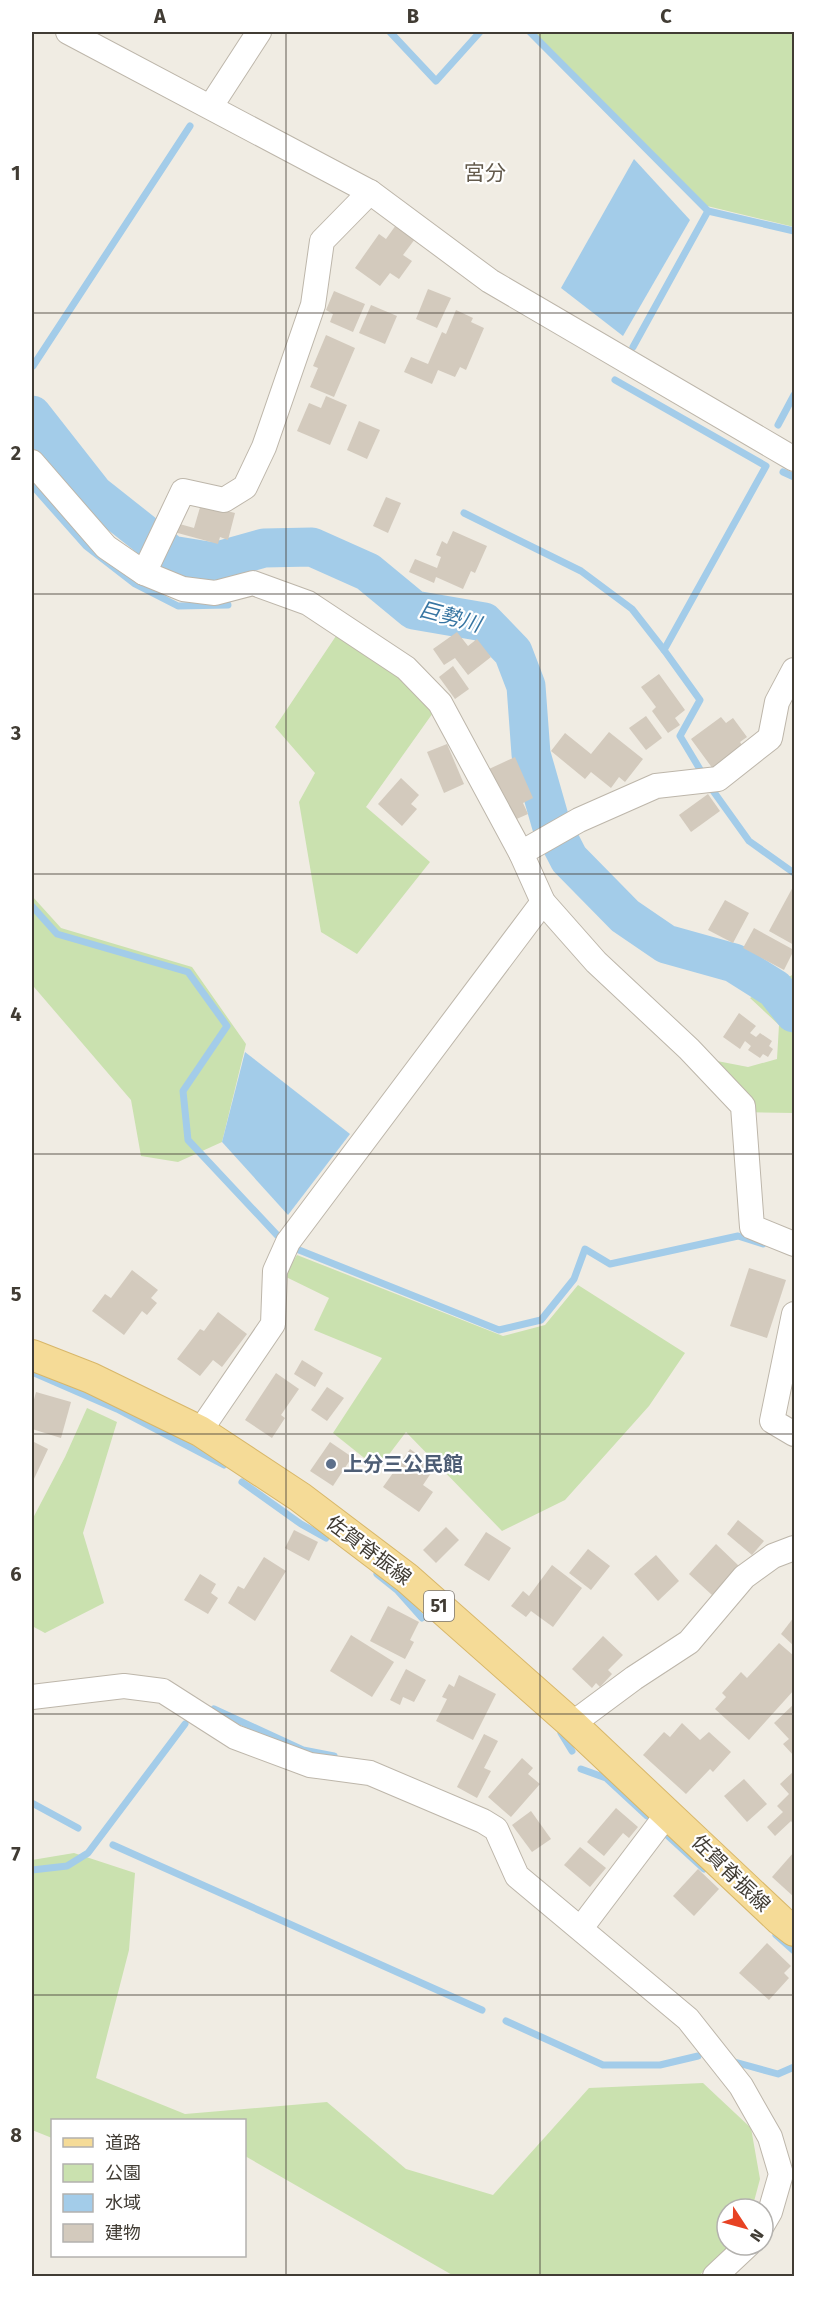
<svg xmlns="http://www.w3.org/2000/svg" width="826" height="2308" font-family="'Fira Sans','Noto Sans JP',sans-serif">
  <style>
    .green { fill: #cae1af }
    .water { fill: #a3cce9 }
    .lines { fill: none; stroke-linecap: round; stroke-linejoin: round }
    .stream { stroke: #a3cce9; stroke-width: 7 }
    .river { stroke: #a3cce9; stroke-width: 39 }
    .building { fill: #d3cabd }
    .minor-casing { stroke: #bdb6aa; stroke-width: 26 }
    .major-casing { stroke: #d8b769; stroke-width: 32 }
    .minor { stroke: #fff; stroke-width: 24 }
    .major { stroke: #f5db97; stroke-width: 30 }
    .grid { fill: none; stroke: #413c34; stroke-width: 1.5; stroke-opacity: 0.55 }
    .service-dot { fill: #5c6f8a; stroke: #fff; stroke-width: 2 }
    .labels { text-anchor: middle; stroke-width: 4.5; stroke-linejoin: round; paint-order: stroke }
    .shield { fill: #fff; stroke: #7a7671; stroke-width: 1.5 }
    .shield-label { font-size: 18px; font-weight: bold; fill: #413c34 }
    .service-label { font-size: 20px; font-weight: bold; fill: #4e5e75; stroke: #fff; text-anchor: start }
    .street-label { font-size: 20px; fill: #413c34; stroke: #fff }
    .neighbourhood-label { font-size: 21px; fill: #635a4c; stroke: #fff }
    .water-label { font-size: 21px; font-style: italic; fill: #3775a2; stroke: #fff }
    .neatline { fill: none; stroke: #413c34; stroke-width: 2 }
    .grid-label { font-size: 20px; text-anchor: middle; font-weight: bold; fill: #413c34 }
  </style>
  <rect width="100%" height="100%" fill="#f0ece3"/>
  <g class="green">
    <polygon points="533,32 794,32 794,227 707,206"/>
    <polygon points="338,633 401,675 435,710 366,807 430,862 357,954 321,932 299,802 315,773 275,727"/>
    <polygon points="32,896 61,928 192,967 246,1044 222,1142 178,1162 141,1156 131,1100 34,987 32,988"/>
    <polygon points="794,974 794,1113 739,1112 686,1055 748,1067 777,1059 779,1025 750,998"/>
    <polygon points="297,1255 503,1336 545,1325 578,1285 685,1353 649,1406 565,1500 502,1531 406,1432 378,1469 333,1433 382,1358 314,1330 329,1298 284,1276"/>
    <polygon points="87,1408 117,1422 83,1533 104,1603 45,1633 32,1626 32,1520 65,1457"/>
    <polygon points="74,1853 135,1873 129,1950 96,2078 185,2114 327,2102 406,2169 493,2195 589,2088 703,2083 751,2128 760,2179 752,2209 727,2209 727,2245 736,2245 698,2276 454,2276 245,2156 244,2120 52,2120 52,2138 32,2130 32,1860"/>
  </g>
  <g class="water">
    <polygon points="634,159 690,220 623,336 561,288"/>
    <polygon points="245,1052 350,1134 288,1215 222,1142"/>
  </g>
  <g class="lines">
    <g class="stream">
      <polyline points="390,32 436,81 480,32"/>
      <polyline points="530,32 708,211 794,231"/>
      <polyline points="633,347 708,211"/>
      <polyline points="33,366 190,126"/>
      <polyline points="615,380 766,466 664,650 700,700 680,736 701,771"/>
      <polyline points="778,425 794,395"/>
      <polyline points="783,472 794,477"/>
      <polyline points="32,485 86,546 135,584 178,606 228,605"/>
      <polyline points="464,513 581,571 632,609 664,650"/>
      <polyline points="711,788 749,841 794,873"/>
      <polyline points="32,906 57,934 188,972 227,1026 183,1091 188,1140 277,1235"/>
      <polyline points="299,1250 499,1330 541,1320 574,1279 585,1249 610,1264 738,1236 763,1244"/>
      <polyline points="32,1372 117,1409 224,1465"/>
      <polyline points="242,1482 301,1524 326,1538"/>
      <polyline points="377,1574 397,1590 422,1618"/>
      <polyline points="214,1709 303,1750 334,1756"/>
      <polyline points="561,1733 572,1751"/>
      <polyline points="581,1769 606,1778 647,1816"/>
      <polyline points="32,1803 78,1828"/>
      <polyline points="668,1836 704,1869"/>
      <polyline points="113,1845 482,2010"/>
      <polyline points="32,1870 67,1866 88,1853 185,1724"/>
      <polyline points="776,1935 794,1951"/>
      <polyline points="506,2021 603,2065 660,2065 698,2056"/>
      <polyline points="731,2061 778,2074 794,2067"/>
    </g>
    <polyline class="river" points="32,415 94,494 171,555 214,562 264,548 312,547 368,572 414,610 484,622 513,652 526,686 531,754 551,824 569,859 625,916 666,944 734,963 775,989 794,1013"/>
  </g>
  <g class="building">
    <polygon points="396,225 415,239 403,255 412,261 399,279 390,273 380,286 355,268 379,234 386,239"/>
    <polygon points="428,289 451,298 437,328 416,319"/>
    <polygon points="334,291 365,304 353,332 330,322 333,314 326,310"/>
    <polygon points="371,305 397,316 385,344 359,333"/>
    <polygon points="456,310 473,318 471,322 484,328 466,370 460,367 455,377 438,370 432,384 404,372 411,357 428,364 442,332 446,334"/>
    <polygon points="326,335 355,348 334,397 310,387 318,368 313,366"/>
    <polygon points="326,396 347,405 330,445 297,431 309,403 321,408"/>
    <polygon points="359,421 380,430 367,459 347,450"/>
    <polygon points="386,497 401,503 388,533 373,526"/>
    <polygon points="201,504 235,513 228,540 220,537 218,544 174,532 176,523 194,528"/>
    <polygon points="453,531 487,546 475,573 471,571 463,589 436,577 434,583 409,572 415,559 437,568 441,557 436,555 442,541 447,544"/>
    <polygon points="457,632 468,646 477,639 491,657 468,675 455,658 444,665 433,649"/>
    <polygon points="453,666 469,689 455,699 439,677"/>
    <polygon points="659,674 685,710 675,718 680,725 668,733 652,711 656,707 641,687"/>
    <polygon points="646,716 662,738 646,750 629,728"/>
    <polygon points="721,717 726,723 733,718 747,737 740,742 743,747 713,769 691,739"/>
    <polygon points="609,732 643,759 625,782 619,777 611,788 591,772 585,779 551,751 565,733 591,754"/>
    <polygon points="447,744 464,784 444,793 427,752"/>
    <polygon points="515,757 533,798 523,803 528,814 512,821 489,769"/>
    <polygon points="401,778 419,795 411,804 417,809 402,826 378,804"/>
    <polygon points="708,794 720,811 691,832 679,815"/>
    <polygon points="794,885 794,945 769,931"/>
    <polygon points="725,900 749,913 733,943 708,930"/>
    <polygon points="754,928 794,950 784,970 743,948"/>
    <polygon points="739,1013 756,1026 750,1033 756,1037 760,1033 772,1041 769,1046 773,1049 768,1057 763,1054 760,1058 748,1050 751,1046 745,1041 740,1049 723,1037"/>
    <polygon points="749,1268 786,1280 767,1338 730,1326"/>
    <polygon points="132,1270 158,1290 151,1298 157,1303 147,1315 142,1311 124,1335 92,1311 105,1294 111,1298"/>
    <polygon points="218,1312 247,1334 222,1367 213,1360 200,1376 177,1359 200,1329 204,1331"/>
    <polygon points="302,1360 323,1373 315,1387 294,1374"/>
    <polygon points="276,1373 299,1389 281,1415 285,1418 272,1438 245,1420"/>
    <polygon points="327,1387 344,1398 327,1421 311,1410"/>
    <polygon points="36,1392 71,1402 61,1438 32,1429 32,1407"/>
    <polygon points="32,1441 48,1449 33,1481 32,1480"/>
    <polygon points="330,1442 352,1457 333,1486 310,1471"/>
    <polygon points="410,1449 435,1467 423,1485 433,1492 419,1512 383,1487"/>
    <polygon points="738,1520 764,1541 752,1555 727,1534"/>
    <polygon points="446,1527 459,1540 436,1563 423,1550"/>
    <polygon points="294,1530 318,1542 309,1561 285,1548"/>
    <polygon points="486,1532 511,1548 489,1581 464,1565"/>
    <polygon points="716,1544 739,1566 712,1595 689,1574"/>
    <polygon points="588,1549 610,1566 591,1590 569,1573"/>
    <polygon points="656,1555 679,1581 658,1601 634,1574"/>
    <polygon points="264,1557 286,1571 255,1621 228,1603 238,1586 244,1589"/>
    <polygon points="552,1565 582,1588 553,1627 531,1611 526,1617 511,1606 523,1591 529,1596"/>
    <polygon points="200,1574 216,1584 211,1593 218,1598 208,1614 184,1600"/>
    <polygon points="388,1606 419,1622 410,1640 414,1642 405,1659 370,1641"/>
    <polygon points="794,1617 794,1646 781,1634"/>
    <polygon points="351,1635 394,1662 372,1697 330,1671"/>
    <polygon points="603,1636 623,1655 608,1670 612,1674 600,1687 596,1683 592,1688 572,1669"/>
    <polygon points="779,1643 794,1656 794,1690 749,1740 715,1709 726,1697 722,1693 741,1672 747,1678"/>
    <polygon points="406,1669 426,1680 414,1702 403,1697 400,1705 390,1700"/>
    <polygon points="459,1675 496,1694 473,1740 436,1721 447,1699 442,1697 449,1684 454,1687"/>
    <polygon points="794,1704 794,1756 783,1744 789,1739 774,1723"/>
    <polygon points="682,1723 700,1740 709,1732 731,1752 713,1772 710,1769 686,1794 643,1755 664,1732 670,1737"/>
    <polygon points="484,1734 498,1741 484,1768 491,1771 477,1798 457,1787"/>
    <polygon points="522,1758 533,1768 528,1774 540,1784 511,1817 488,1797"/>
    <polygon points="794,1771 794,1825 791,1821 775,1836 767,1827 783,1812 777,1806 789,1794 780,1784"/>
    <polygon points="744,1779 767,1804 747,1822 724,1796"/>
    <polygon points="616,1808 638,1827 629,1838 623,1833 604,1856 587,1842"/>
    <polygon points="531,1811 551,1839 532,1852 512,1825"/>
    <polygon points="580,1847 606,1868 590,1887 564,1865"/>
    <polygon points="794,1852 794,1897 772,1877"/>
    <polygon points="698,1869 719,1889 694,1916 673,1896"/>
    <polygon points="767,1943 791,1966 784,1973 789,1978 769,2000 739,1973"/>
  </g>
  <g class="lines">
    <defs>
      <g id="minor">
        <polyline points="68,32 370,192 490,281 794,459"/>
        <polyline points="211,106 259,32"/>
        <polyline points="32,462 106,547 144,573 183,589 215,593 253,583 308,603 406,668 440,703 521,853 543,902 596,962 689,1049 743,1106 752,1227 794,1244"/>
        <polyline points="144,573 183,491 224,500 245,487 264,447 313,305 322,241 370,192"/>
        <polyline points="521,853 579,820 656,786 718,779 770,738 777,702 794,670"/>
        <polyline points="794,1314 772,1421 794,1434"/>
        <polyline points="200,1431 273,1324 275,1271 288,1242 543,902"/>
        <polyline points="32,1697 124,1686 163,1691 235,1737 310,1765 370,1773 483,1821 496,1829 517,1876 688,2019 741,2086 770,2137 781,2174 770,2212 763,2224"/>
        <polyline points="572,1724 634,1678 689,1642 744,1577 773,1556 794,1548"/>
        <polyline points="581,1928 668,1813"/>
        <polyline points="715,2276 748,2245"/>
      </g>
      <polyline id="major" points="32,1355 91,1378 200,1431 300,1497 407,1578 572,1724 780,1920 794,1931"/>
    </defs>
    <use href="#minor" class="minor-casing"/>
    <use href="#major" class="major-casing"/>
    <use href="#minor" class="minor"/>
    <use href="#major" class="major"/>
  </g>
  <path class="grid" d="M286 32V2276M540 32V2276M32 313H794M32 594H794M32 874H794M32 1154H794M32 1434H794M32 1714H794M32 1995H794"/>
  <circle class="service-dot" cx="331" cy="1464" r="6"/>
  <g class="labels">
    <rect class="shield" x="424" y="1591" width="30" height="30" rx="4.5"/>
    <g class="shield-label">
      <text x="439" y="1612">51</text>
    </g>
    <g class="service-label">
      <text x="343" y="1471">上分三公民館</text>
    </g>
    <g class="street-label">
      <text transform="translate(369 1550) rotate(37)" y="7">佐賀脊振線</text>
      <text transform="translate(731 1873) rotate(44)" y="7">佐賀脊振線</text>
    </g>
    <g class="neighbourhood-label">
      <text x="485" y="180">宮分</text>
    </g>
    <g class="water-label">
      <text transform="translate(450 617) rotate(15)" y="7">巨勢川</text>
    </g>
  </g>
  <rect width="826" height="2308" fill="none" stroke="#ffffff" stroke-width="66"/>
  <rect x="51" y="2119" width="195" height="138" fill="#ffffff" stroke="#b3b1ae" stroke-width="1.5"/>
  <rect x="63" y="2138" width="30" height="9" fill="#f5db97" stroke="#b3b1ae" stroke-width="1.5"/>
  <text x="105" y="2149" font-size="18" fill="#413c34">道路</text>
  <rect x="63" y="2164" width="30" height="18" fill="#cae1af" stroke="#b3b1ae" stroke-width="1.5"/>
  <text x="105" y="2179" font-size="18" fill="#413c34">公園</text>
  <rect x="63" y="2194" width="30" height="18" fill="#a3cce9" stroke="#b3b1ae" stroke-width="1.5"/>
  <text x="105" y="2209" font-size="18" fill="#413c34">水域</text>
  <rect x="63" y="2224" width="30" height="18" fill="#d3cabd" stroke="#b3b1ae" stroke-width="1.5"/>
  <text x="105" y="2239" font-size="18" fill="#413c34">建物</text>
  <g transform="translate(745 2227) rotate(126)"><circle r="28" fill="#ffffff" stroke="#b3b1ae" stroke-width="1.5"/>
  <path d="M0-4.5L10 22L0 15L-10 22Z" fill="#e74223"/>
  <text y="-9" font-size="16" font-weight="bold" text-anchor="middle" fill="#413c34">N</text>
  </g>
  <rect x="33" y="33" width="760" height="2242" class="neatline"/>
  <g class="grid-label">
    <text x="160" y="23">A</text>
    <text x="413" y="23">B</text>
    <text x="666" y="23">C</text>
    <text x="16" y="180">1</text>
    <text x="16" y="460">2</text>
    <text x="16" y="740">3</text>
    <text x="16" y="1021">4</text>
    <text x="16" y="1301">5</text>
    <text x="16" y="1581">6</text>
    <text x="16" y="1861">7</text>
    <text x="16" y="2142">8</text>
  </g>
</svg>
